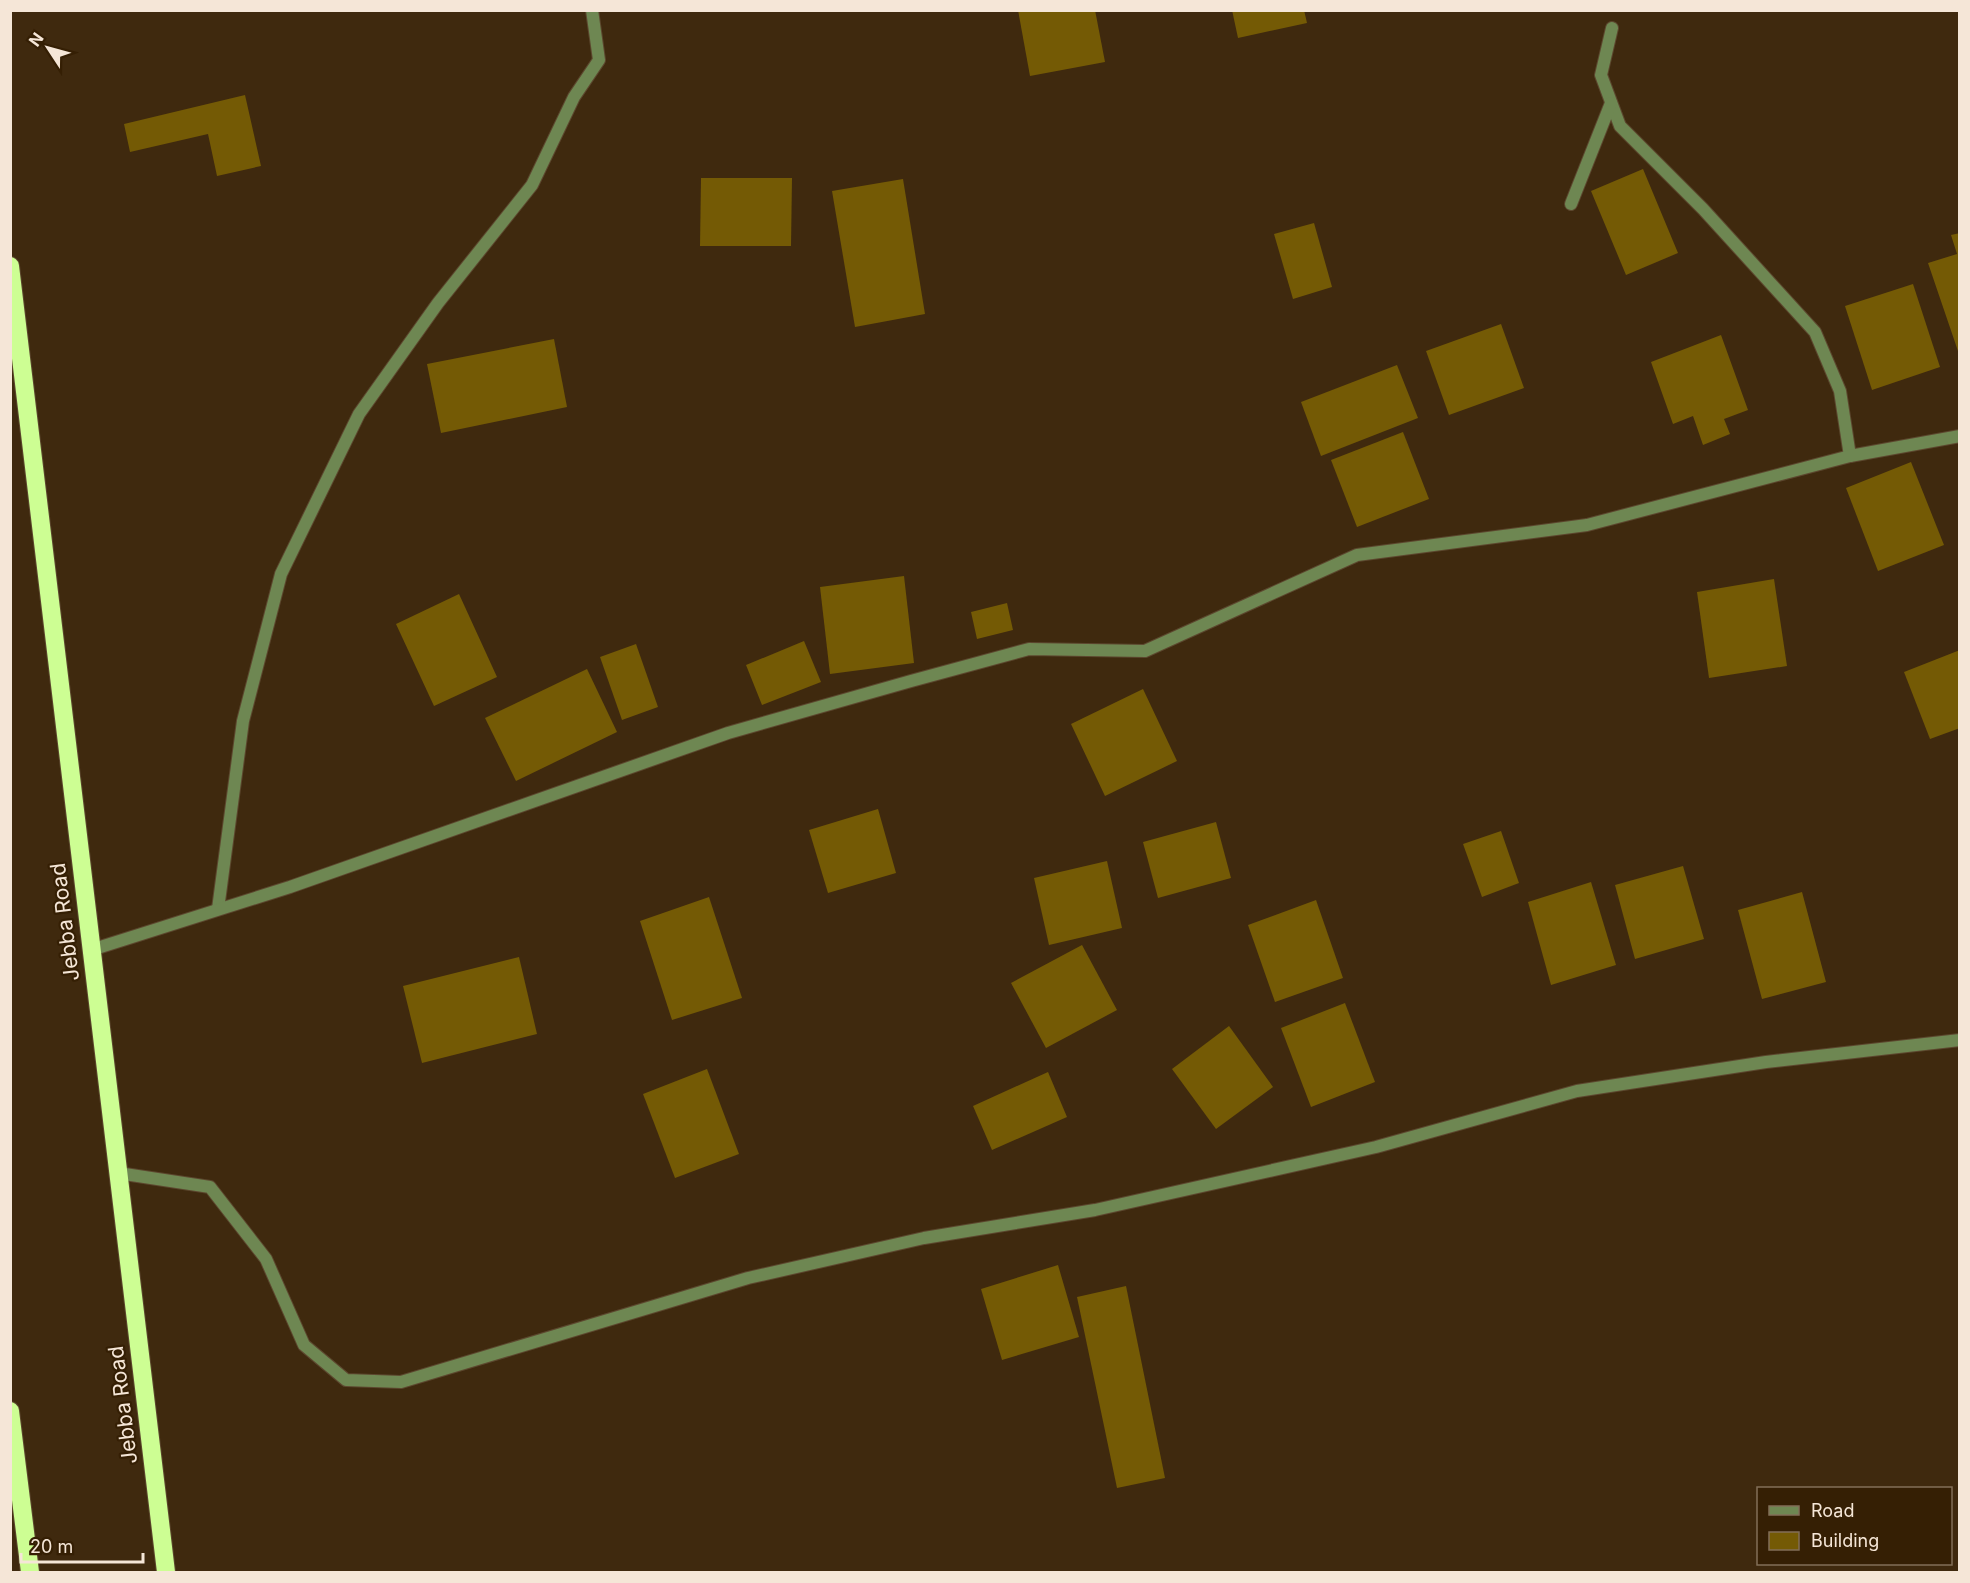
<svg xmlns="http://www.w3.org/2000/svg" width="1970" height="1583" font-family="Inter,sans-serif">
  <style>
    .building { fill: #745a05 }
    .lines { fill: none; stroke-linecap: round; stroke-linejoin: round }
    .street-casing { stroke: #5c472e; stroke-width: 14 }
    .highway-casing { stroke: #5c472e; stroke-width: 20 }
    .street { stroke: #6e8752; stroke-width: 12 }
    .highway { stroke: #cdfe93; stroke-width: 18 }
    .labels { text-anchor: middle; stroke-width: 4.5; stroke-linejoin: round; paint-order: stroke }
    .street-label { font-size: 21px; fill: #f5e6d7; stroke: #351f04 }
  </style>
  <rect width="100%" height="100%" fill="#3f290e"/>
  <g class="building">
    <polygon points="1018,10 1095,10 1105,62 1030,76"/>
    <polygon points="1232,10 1304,10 1307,23 1238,38"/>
    <polygon points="245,95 261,166 217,176 208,134 130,152 124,124"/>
    <polygon points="1643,169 1678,253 1626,275 1591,191"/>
    <polygon points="701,178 792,178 791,246 700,246"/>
    <polygon points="903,179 925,314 855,327 832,191"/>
    <polygon points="1314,223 1332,287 1293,299 1274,234"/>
    <polygon points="1960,233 1960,354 1959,354 1928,263 1957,254 1951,235"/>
    <polygon points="1913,284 1940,367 1872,390 1845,306"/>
    <polygon points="1501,324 1524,388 1449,415 1426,351"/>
    <polygon points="1721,335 1748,410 1724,419 1730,434 1703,445 1693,416 1673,424 1651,362"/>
    <polygon points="554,339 567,407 441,433 427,364"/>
    <polygon points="1397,365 1418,418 1321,456 1301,402"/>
    <polygon points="1403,432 1429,499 1357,527 1331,460"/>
    <polygon points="1911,462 1944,545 1878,571 1846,488"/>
    <polygon points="904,576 914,663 830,674 820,587"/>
    <polygon points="1774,579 1787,666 1709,678 1697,592"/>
    <polygon points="459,594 497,677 434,706 396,624"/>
    <polygon points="1007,603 1013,630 977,639 971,612"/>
    <polygon points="804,641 821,682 762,705 746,665"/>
    <polygon points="636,644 658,707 622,720 600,657"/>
    <polygon points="1960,650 1960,728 1930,739 1904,672"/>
    <polygon points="587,669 617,732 516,781 485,718"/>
    <polygon points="1143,689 1177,761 1105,796 1071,724"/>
    <polygon points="878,809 896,873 828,893 809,830"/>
    <polygon points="1216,822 1231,878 1158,898 1143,842"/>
    <polygon points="1501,831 1519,883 1482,897 1463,844"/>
    <polygon points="1107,861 1122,928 1049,945 1034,878"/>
    <polygon points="1683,866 1704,939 1635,959 1615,885"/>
    <polygon points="1591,882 1616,965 1551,985 1528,902"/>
    <polygon points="1802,892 1826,982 1762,999 1738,910"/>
    <polygon points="709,897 742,998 672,1020 640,921"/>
    <polygon points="1316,900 1343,978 1275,1002 1248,925"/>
    <polygon points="1082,945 1117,1010 1046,1048 1011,983"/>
    <polygon points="519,957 537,1034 422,1063 403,986"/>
    <polygon points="1345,1003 1375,1082 1311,1107 1281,1028"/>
    <polygon points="1229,1026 1273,1087 1216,1129 1172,1069"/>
    <polygon points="707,1069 739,1154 675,1178 643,1094"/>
    <polygon points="1048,1072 1067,1117 992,1150 973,1106"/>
    <polygon points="1058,1265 1079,1337 1002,1360 981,1289"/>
    <polygon points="1126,1286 1165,1478 1117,1488 1077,1297"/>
  </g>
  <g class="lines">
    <defs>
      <g id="street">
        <polyline points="1612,28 1601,75 1620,126 1703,209 1815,332 1840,391 1850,456"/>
        <polyline points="1571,204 1611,103"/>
        <polyline points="218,909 243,721 281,574 359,414 438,303 532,185 574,97 599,60 592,10"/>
        <polyline points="91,950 290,887 728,733 911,681 1029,649 1145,651 1357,555 1587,525 1850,456 1960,436"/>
        <polyline points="118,1173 210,1187 266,1259 304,1345 346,1380 401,1382 748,1278 924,1238 1095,1210 1376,1147 1577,1091 1766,1062 1960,1040"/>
      </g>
      <g id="highway">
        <polyline points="10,266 166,1572"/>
        <polyline points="10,1411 30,1572"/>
      </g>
    </defs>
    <use href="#street" class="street-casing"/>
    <use href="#highway" class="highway-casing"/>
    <use href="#street" class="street"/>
    <use href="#highway" class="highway"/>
  </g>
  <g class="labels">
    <g class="street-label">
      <text transform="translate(65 922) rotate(-97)" y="7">Jebba Road</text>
      <text transform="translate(123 1405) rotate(-97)" y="7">Jebba Road</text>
    </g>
  </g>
  <rect width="1970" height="1583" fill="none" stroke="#f5e6d7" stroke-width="24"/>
  <rect x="1757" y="1487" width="195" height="78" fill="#351f04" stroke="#826f58" stroke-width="1.5"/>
  <rect x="1769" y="1506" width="30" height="9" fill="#6e8752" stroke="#826f58" stroke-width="1.5"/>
  <text x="1811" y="1517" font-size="18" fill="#f5e6d7">Road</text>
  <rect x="1769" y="1532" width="30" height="18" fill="#745a05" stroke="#826f58" stroke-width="1.5"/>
  <text x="1811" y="1547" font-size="18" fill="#f5e6d7">Building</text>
  <g transform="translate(48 48) rotate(306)" stroke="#351f04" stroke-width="4.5" paint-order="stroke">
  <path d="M0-4.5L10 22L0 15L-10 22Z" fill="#f5e6d7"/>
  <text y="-9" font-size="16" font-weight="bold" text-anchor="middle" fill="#f5e6d7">N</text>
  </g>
  <path d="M21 1553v9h122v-9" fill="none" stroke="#f5e6d7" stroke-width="3"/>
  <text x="30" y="1553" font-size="18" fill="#f5e6d7" stroke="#351f04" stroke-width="4.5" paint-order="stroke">20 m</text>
</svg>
